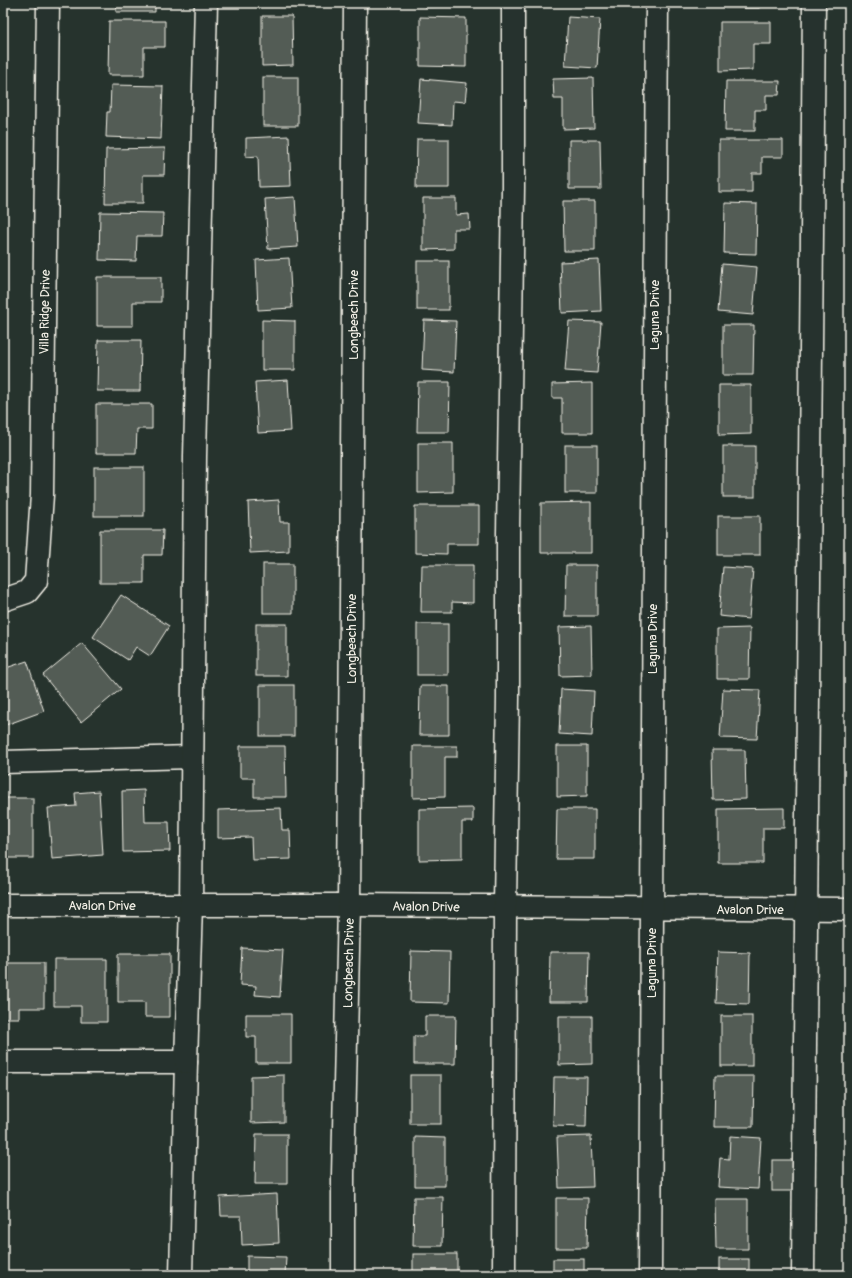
<svg xmlns="http://www.w3.org/2000/svg" width="852" height="1278" font-family="Pangolin,sans-serif">
  <style>
    .building { fill: #525c55; stroke: #f4f1e8 }
    .lines { fill: none; stroke-linecap: round; stroke-linejoin: round }
    .minor-casing { stroke: #f4f1e8; stroke-width: 25 }
    .minor { stroke: #26332d; stroke-width: 22 }
    .labels { text-anchor: middle; stroke-width: 3; stroke-linejoin: round; paint-order: stroke }
    .street-label { font-size: 13px; fill: #f4f1e8; stroke: #26332d }
  </style>
  <rect width="100%" height="100%" fill="#26332d"/>
  <filter id="ink" filterUnits="userSpaceOnUse"><feTurbulence type="fractalNoise" baseFrequency=".025" numOctaves="2"/><feDisplacementMap in="SourceGraphic" scale="8" xChannelSelector="R" yChannelSelector="G"/><feConvolveMatrix kernelMatrix="1 2 1 2 8 2 1 2 1" color-interpolation-filters="sRGB"/></filter>
  <g filter="url(#ink)">
    <g class="building">
      <polygon points="117,3 155,3 155,12 116,12"/>
      <rect x="266" y="3" width="34" height="2"/>
      <polygon points="425,3 455,3 455,6 425,7"/>
      <rect x="566" y="3" width="30" height="2"/>
      <rect x="725" y="3" width="34" height="5"/>
      <polygon points="262,16 292,16 293,65 262,66"/>
      <polygon points="420,17 466,18 466,67 420,66"/>
      <polygon points="568,17 600,19 597,68 565,66"/>
      <polygon points="109,21 165,21 165,47 144,47 144,75 108,75"/>
      <polygon points="720,22 771,22 771,44 753,44 753,70 720,71"/>
      <rect x="263" y="77" width="35" height="49"/>
      <polygon points="593,78 594,128 563,129 563,99 554,99 553,79"/>
      <polygon points="421,79 467,83 465,102 453,101 452,125 418,123"/>
      <polygon points="726,81 780,81 779,95 766,95 766,110 755,110 755,131 725,131"/>
      <polygon points="111,85 163,86 161,139 106,137 107,112 110,112"/>
      <polygon points="289,136 291,186 259,187 258,156 246,157 246,138"/>
      <polygon points="417,139 449,139 449,188 416,188"/>
      <polygon points="569,140 600,140 601,189 569,189"/>
      <polygon points="719,140 783,140 783,157 762,157 762,173 752,173 752,192 719,192"/>
      <polygon points="165,148 164,175 143,175 143,203 105,203 106,149"/>
      <polygon points="295,197 298,247 268,249 265,199"/>
      <polygon points="423,198 456,198 456,215 469,214 470,229 454,229 454,249 423,250"/>
      <polygon points="563,201 595,201 595,251 564,251"/>
      <polygon points="725,203 757,204 756,254 724,253"/>
      <polygon points="100,212 163,213 162,236 137,236 136,261 99,260"/>
      <polygon points="289,258 292,308 258,310 256,260"/>
      <polygon points="599,260 601,311 562,313 560,262"/>
      <rect x="417" y="261" width="32" height="49"/>
      <polygon points="722,264 757,267 753,315 718,312"/>
      <polygon points="97,277 161,277 161,302 133,302 133,326 97,326"/>
      <polygon points="262,320 295,321 295,370 262,370"/>
      <polygon points="424,320 456,321 454,372 422,370"/>
      <polygon points="569,321 601,322 597,373 565,371"/>
      <polygon points="723,325 754,325 753,375 723,375"/>
      <polygon points="98,340 141,340 140,391 97,391"/>
      <polygon points="288,380 291,431 258,433 255,382"/>
      <polygon points="418,382 450,382 449,432 417,432"/>
      <polygon points="592,383 592,433 562,433 562,398 552,398 552,384"/>
      <polygon points="719,385 751,385 751,434 719,435"/>
      <polygon points="96,404 152,404 152,429 137,429 136,453 96,453"/>
      <polygon points="418,443 453,443 453,492 418,493"/>
      <rect x="565" y="445" width="32" height="48"/>
      <rect x="723" y="446" width="32" height="51"/>
      <rect x="94" y="467" width="50" height="49"/>
      <polygon points="279,500 280,522 289,522 289,551 250,553 248,502"/>
      <polygon points="591,502 591,553 541,553 541,503"/>
      <polygon points="415,506 479,506 479,544 447,544 447,554 415,553"/>
      <rect x="718" y="516" width="42" height="39"/>
      <polygon points="100,530 163,530 162,555 144,555 144,583 100,583"/>
      <rect x="263" y="564" width="30" height="49"/>
      <polygon points="422,565 473,565 473,603 452,602 452,612 421,612"/>
      <polygon points="566,565 597,565 597,616 565,616"/>
      <polygon points="723,567 753,569 749,619 719,616"/>
      <polygon points="121,595 169,626 150,656 136,647 128,660 93,637"/>
      <rect x="256" y="624" width="31" height="52"/>
      <rect x="417" y="624" width="31" height="51"/>
      <polygon points="591,626 592,675 560,676 559,627"/>
      <polygon points="750,628 749,679 717,679 717,629"/>
      <polygon points="82,643 121,689 81,722 43,675"/>
      <polygon points="27,661 44,711 3,726 3,669"/>
      <rect x="260" y="685" width="34" height="51"/>
      <polygon points="420,686 449,686 449,735 419,735"/>
      <polygon points="561,689 594,691 592,736 559,734"/>
      <polygon points="723,689 760,690 757,739 720,738"/>
      <polygon points="240,746 285,746 286,797 254,797 254,778 240,778"/>
      <polygon points="413,746 457,746 457,757 445,757 445,797 413,798"/>
      <polygon points="557,746 587,746 587,796 557,797"/>
      <polygon points="712,750 745,750 746,799 713,800"/>
      <polygon points="144,790 145,822 169,822 170,851 123,852 122,791"/>
      <polygon points="99,791 103,855 52,859 48,808 76,806 75,793"/>
      <rect x="3" y="798" width="30" height="60"/>
      <polygon points="281,808 282,830 290,830 291,859 252,860 251,837 218,838 218,810"/>
      <polygon points="473,808 473,822 462,822 462,859 419,860 419,809"/>
      <polygon points="784,808 784,828 763,828 763,863 718,863 718,809"/>
      <polygon points="557,809 595,809 595,859 556,859"/>
      <polygon points="242,948 283,950 280,997 255,995 256,986 240,985"/>
      <polygon points="411,951 450,952 449,1003 410,1002"/>
      <polygon points="550,952 589,952 588,1002 549,1002"/>
      <polygon points="718,952 750,953 749,1004 716,1003"/>
      <polygon points="118,954 170,954 170,1017 145,1017 145,1002 118,1002"/>
      <polygon points="54,959 107,959 107,1022 81,1022 81,1006 54,1006"/>
      <polygon points="3,963 44,963 44,1008 19,1008 19,1018 3,1018"/>
      <polygon points="246,1014 291,1014 291,1063 256,1063 256,1037 246,1037"/>
      <polygon points="425,1016 456,1016 455,1064 414,1064 414,1036 425,1036"/>
      <polygon points="559,1016 592,1016 592,1064 559,1065"/>
      <rect x="721" y="1016" width="31" height="50"/>
      <polygon points="284,1075 284,1122 251,1123 251,1076"/>
      <rect x="410" y="1075" width="31" height="49"/>
      <polygon points="715,1076 754,1076 753,1127 714,1127"/>
      <polygon points="554,1077 587,1077 586,1127 553,1126"/>
      <polygon points="256,1134 287,1134 287,1184 255,1184"/>
      <polygon points="591,1136 593,1187 559,1188 557,1137"/>
      <polygon points="730,1136 761,1138 758,1189 718,1187 720,1158 729,1159"/>
      <polygon points="415,1137 445,1138 445,1186 415,1186"/>
      <rect x="772" y="1160" width="22" height="31"/>
      <polygon points="277,1194 279,1243 242,1245 241,1216 221,1216 220,1197"/>
      <polygon points="414,1197 443,1197 442,1246 413,1246"/>
      <polygon points="556,1198 588,1198 587,1248 556,1248"/>
      <polygon points="715,1199 748,1199 748,1249 716,1249"/>
      <rect x="413" y="1254" width="44" height="21"/>
      <polygon points="247,1256 286,1257 285,1275 247,1275"/>
      <rect x="553" y="1259" width="31" height="16"/>
      <rect x="719" y="1259" width="30" height="16"/>
    </g>
    <g class="lines">
      <defs>
        <g id="minor">
          <polyline points="3,600 27,592 36,581 42,495 48,3"/>
          <polyline points="3,762 192,757"/>
          <polyline points="3,905 349,905 849,909"/>
          <polyline points="3,1062 186,1062 181,1275"/>
          <polyline points="186,1062 191,905 195,456 206,3"/>
          <polyline points="343,1275 343,1175 349,905 355,3"/>
          <polyline points="504,1275 505,906 508,698 508,533 513,188 513,3"/>
          <path d="M650 1275C651 851 652 427 657 3"/>
          <polyline points="803,1275 814,3"/>
        </g>
      </defs>
      <use href="#minor" class="minor-casing"/>
      <use href="#minor" class="minor"/>
    </g>
  </g>
  <g class="labels">
    <g class="street-label">
      <text transform="translate(44 312) rotate(-89)" y="5">Villa Ridge Drive</text>
      <text transform="translate(353 315) rotate(-90)" y="5">Longbeach Drive</text>
      <text transform="translate(654 315) rotate(-90)" y="5">Laguna Drive</text>
      <text transform="translate(351 639) rotate(-90)" y="5">Longbeach Drive</text>
      <text transform="translate(652 639) rotate(-90)" y="5">Laguna Drive</text>
      <text x="102" y="910">Avalon Drive</text>
      <text transform="translate(426 906) rotate(1)" y="5">Avalon Drive</text>
      <text x="750" y="914">Avalon Drive</text>
      <text transform="translate(348 963) rotate(-89)" y="5">Longbeach Drive</text>
      <text transform="translate(651 963) rotate(-90)" y="5">Laguna Drive</text>
    </g>
  </g>
  <rect width="852" height="1278" fill="none" stroke="#26332d" stroke-width="16"/>
  <rect x="8" y="8" width="836" height="1262" fill="none" stroke="#f4f1e8" stroke-width="1.5" filter="url(#ink)"/>
</svg>
